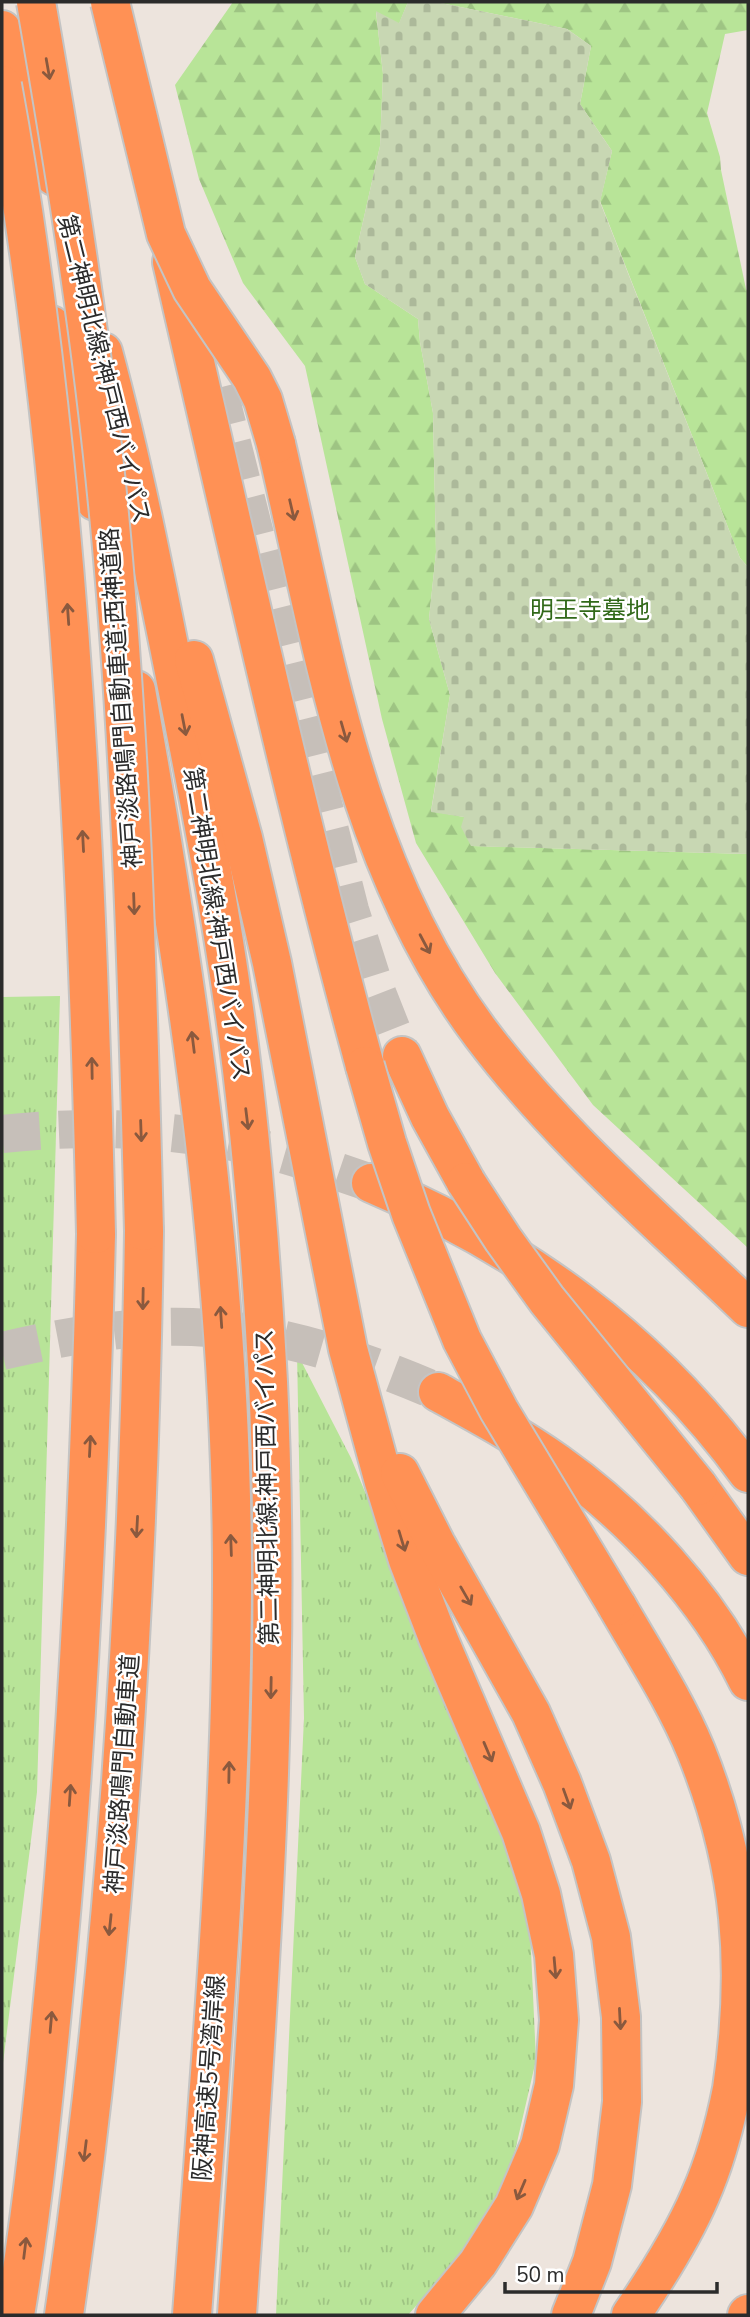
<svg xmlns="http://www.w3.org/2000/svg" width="750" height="2317" font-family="'Nunito Sans','Noto Sans JP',sans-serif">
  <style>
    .grass { fill: url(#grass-tufts) }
    .forest { fill: url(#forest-firs) }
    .cemetery { fill: url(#cemetery-stones) }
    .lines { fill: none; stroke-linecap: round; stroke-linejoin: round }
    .highway-tunnel { stroke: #c6bfb9; stroke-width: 38; stroke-dasharray: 38 19; stroke-linecap: butt }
    .highway-casing { stroke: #c4c4c4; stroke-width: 42 }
    .highway { stroke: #ff9155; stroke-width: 38 }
    .highway-bridge-casing { stroke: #c4c4c4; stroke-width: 42; stroke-linecap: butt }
    .highway-bridge { stroke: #ff9155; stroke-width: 38 }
    .oneway { stroke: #8a593e }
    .labels { text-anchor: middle; stroke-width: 5; stroke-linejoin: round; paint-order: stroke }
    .street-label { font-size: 24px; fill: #2b2b2b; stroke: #fff }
    .park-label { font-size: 24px; fill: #316919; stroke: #fff }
  </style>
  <defs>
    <pattern id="grass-tufts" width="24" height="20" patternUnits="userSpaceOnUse" patternTransform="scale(1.75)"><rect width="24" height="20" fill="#b8e498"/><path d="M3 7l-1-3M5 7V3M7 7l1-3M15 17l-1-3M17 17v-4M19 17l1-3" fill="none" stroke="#9ec483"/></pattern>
    <pattern id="forest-firs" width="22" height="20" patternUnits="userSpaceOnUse" patternTransform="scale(1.75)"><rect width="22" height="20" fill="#b8e498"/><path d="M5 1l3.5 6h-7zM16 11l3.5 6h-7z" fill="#9ec483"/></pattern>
    <pattern id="cemetery-stones" width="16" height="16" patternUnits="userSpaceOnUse" patternTransform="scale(1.75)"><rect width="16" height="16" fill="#c8d7b3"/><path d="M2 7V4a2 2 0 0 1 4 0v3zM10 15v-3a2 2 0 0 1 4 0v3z" fill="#acb99a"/></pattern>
  </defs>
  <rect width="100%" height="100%" fill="#ede4dd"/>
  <g class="grass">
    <polygon points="60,996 37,1792 2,2071 2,997"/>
    <polygon points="297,1353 351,1458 491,1797 530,1929 536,2060 515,2151 483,2230 408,2315 276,2315 304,1718"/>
  </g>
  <g class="forest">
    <polygon points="233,2 408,2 399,24 376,12 383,74 380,146 355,257 365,284 418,319 420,342 433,413 436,552 429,619 450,695 431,811 464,817 472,846 748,854 748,1248 593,1105 495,973 416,843 382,719 305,366 243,283 199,179 175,85"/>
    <polygon points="436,2 748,2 748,30 725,34 707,113 720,157 721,170 746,289 748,292 748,567 740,558 600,201 612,151 580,104 591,46 567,29"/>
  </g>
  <polygon class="cemetery" points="408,2 436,2 567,29 591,46 580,104 612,151 600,202 740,558 748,567 748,854 471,846 461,827 464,817 431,812 450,695 429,619 436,552 433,413 420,342 418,319 365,284 355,257 380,146 383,74 376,11 399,23"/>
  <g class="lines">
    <g class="highway-tunnel">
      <polyline points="218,388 350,910 374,985 402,1056"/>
      <path d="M2 1134C77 1126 153 1127 227 1141 276 1150 324 1167 371 1183"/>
      <path d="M2 1351C54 1339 106 1329 160 1327 253 1323 353 1355 438 1392"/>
    </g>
    <defs>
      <g id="highway">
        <polyline points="2,30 54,176"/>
        <path d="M172 262C234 531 293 800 365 1066"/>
        <polyline points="51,325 95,501"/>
        <path d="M103 352C134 467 157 585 180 702 199 799 218 897 232 995 251 1123 261 1253 268 1382 283 1693 258 2005 237 2315"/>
        <path d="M276 444C323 645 354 866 482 1035 559 1137 657 1220 748 1308"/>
        <polyline points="194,660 243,838 272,963 348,1349 384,1482 408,1560 438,1638 521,1832 541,1894 554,1955 559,2020 554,2085 540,2145 514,2206 478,2263 435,2315"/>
        <path d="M136 690C189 986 233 1285 232 1586 231 1830 210 2073 192 2315"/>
        <polyline points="402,1056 430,1117 466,1182"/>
        <path d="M371 1183C524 1248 650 1339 748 1473"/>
        <path d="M438 1392C478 1414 519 1436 557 1463 632 1516 708 1598 748 1681"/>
        <polyline points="400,1473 436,1544 531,1713 562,1783 591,1861 611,1937 621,2017 622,2102 612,2185 592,2262 571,2315"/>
        <polyline points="698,1486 748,1556"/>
        <path d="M617 1606C644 1653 675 1700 696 1751 742 1865 750 1967 732 2089 725 2125 715 2162 700 2196 682 2238 657 2277 631 2315"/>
        <path d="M15 2315C34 2201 45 2084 56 1969 79 1725 90 1479 96 1234"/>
        <path d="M64 2315C116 1956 139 1594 144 1231"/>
        <polyline points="747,2315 748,2314"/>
      </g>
    </defs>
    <use href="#highway" class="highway-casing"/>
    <use href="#highway" class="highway"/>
    <defs>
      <g id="highway-bridge">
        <path d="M36 2C67 179 95 357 111 536 132 767 138 999 144 1231"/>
        <polyline points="110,2 166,234 192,289 252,378 263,400 276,444"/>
        <path d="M2 85C25 209 41 333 54 458 80 716 90 975 96 1234"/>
        <polyline points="365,1066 387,1143 411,1214 462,1340 499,1410 617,1606"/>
        <polyline points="466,1182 503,1239 547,1300 698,1486"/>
      </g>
    </defs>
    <use href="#highway-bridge" class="highway-bridge-casing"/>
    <use href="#highway-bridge" class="highway-bridge"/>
  </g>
  <defs><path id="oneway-shaft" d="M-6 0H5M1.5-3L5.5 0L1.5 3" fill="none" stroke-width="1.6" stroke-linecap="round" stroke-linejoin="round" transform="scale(1.75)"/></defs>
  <g class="oneway">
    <use href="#oneway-shaft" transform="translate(48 69) rotate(80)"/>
    <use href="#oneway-shaft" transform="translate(292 510) rotate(77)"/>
    <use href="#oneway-shaft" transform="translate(68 614) rotate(-94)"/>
    <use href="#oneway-shaft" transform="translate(184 725) rotate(79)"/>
    <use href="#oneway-shaft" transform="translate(344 732) rotate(74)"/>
    <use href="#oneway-shaft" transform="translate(83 841) rotate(-93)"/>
    <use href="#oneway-shaft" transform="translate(134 904) rotate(88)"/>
    <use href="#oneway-shaft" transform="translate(425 944) rotate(62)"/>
    <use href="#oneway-shaft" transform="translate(193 1042) rotate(-97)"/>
    <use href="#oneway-shaft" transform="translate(92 1068) rotate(-91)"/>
    <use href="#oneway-shaft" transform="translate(247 1119) rotate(83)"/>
    <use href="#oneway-shaft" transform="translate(141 1131) rotate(88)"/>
    <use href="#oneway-shaft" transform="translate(143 1299) rotate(91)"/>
    <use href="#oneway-shaft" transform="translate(221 1317) rotate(-94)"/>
    <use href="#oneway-shaft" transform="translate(90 1446) rotate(-87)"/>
    <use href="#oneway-shaft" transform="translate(137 1527) rotate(93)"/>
    <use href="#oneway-shaft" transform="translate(402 1541) rotate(73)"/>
    <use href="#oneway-shaft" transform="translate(231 1545) rotate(-92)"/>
    <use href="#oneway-shaft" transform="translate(466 1596) rotate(60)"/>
    <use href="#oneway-shaft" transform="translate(271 1688) rotate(91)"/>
    <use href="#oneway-shaft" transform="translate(488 1752) rotate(67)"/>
    <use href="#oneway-shaft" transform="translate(229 1772) rotate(-89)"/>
    <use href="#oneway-shaft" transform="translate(70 1795) rotate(-86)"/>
    <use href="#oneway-shaft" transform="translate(567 1799) rotate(70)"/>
    <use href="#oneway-shaft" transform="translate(110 1925) rotate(96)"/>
    <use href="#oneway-shaft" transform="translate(555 1968) rotate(85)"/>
    <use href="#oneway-shaft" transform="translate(620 2019) rotate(87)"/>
    <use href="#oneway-shaft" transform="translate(51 2022) rotate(-85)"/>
    <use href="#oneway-shaft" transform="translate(85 2151) rotate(97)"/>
    <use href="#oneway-shaft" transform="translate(521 2190) rotate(113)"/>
    <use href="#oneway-shaft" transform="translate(25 2248) rotate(-83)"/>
  </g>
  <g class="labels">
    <g class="street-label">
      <text transform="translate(104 369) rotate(76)" y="8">第二神明北線;神戸西バイパス</text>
      <text transform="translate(121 698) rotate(-94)" y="8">神戸淡路鳴門自動車道;西神道路</text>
      <text transform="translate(217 924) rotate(81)" y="8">第二神明北線;神戸西バイパス</text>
      <text transform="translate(267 1487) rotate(-91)" y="8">第二神明北線;神戸西バイパス</text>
      <text transform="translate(122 1774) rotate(-86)" y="8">神戸淡路鳴門自動車道</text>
      <text transform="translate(209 2078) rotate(-86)" y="8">阪神高速5号湾岸線</text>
    </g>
    <g class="park-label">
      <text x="590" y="618">明王寺墓地</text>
    </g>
  </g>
  <rect width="750" height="2317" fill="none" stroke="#2b2b2b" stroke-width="7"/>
  <path d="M505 2282v10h212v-10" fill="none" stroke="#2b2b2b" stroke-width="3.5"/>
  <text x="516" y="2282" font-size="21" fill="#2b2b2b" stroke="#ffffff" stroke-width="5" paint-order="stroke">50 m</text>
</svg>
